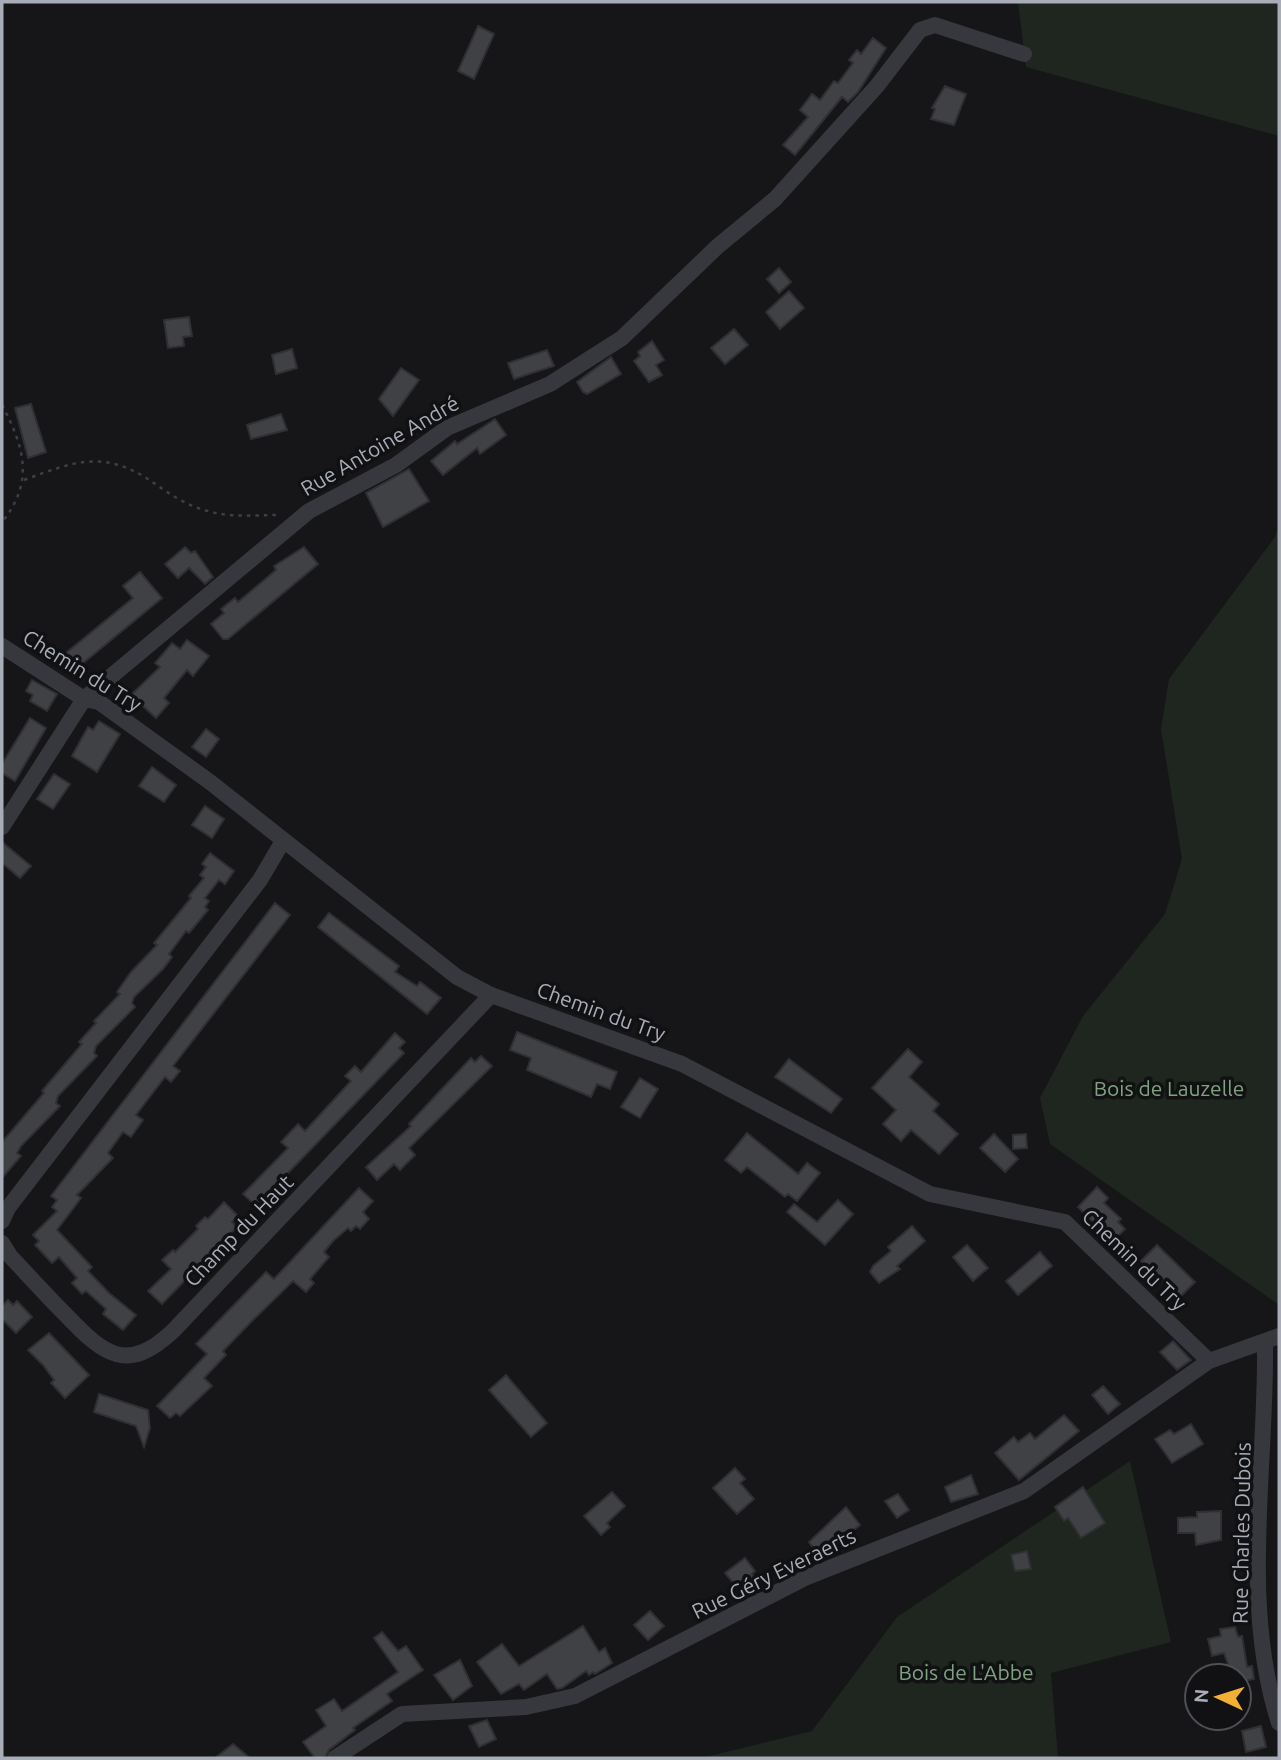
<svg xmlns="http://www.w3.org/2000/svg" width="1281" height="1760" font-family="Ubuntu,sans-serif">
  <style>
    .green { fill: #1e261f }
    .building { fill: #404145; stroke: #303034; stroke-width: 2 }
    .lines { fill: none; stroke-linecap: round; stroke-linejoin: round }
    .path { stroke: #3d3f44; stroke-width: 2.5; stroke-dasharray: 3.5 5; stroke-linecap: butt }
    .minor { stroke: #37383d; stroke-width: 16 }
    .labels { text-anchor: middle; stroke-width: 7; stroke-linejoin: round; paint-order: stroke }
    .street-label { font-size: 21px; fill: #a8adb8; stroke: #111113 }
    .park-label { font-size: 21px; fill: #7fa381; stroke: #111113 }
  </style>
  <rect width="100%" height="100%" fill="#161618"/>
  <g class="green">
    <polygon points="1018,2 1279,2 1279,136 1026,67"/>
    <polygon points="1279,525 1279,1305 1050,1144 1040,1098 1083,1016 1165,914 1182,859 1161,729 1169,679 1275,537"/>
    <polygon points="1130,1461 1171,1642 1051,1673 1058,1758 701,1758 812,1731 897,1617"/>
  </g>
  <g class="building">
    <polygon points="478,26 494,34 474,79 458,71"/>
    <polygon points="873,38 886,48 858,92 848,102 842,97 795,155 783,145 808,117 800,110 812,94 820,100 834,81 838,83 853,63 849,60 857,50 861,54"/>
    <polygon points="945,86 966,94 954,125 931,119 935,109 932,108"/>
    <polygon points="779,268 791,282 779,293 767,279"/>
    <polygon points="789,291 804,308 780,329 766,312"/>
    <polygon points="189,317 192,336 183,337 184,346 168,348 164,320"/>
    <polygon points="734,329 748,345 725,364 711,348"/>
    <polygon points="652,341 664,360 656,365 662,375 649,382 634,361 640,356 638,352"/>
    <polygon points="292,349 297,368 276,374 272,355"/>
    <polygon points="547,350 554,366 514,379 508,363"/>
    <polygon points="611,357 621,374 587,394 583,392 577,382"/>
    <polygon points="401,368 419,380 393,416 379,399"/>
    <polygon points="31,404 46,452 28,458 15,408"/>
    <polygon points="281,414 287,430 251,439 247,425"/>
    <polygon points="495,419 506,435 480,454 477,448 443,475 431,461 455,441 457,444"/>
    <polygon points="409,469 429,501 383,527 366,493"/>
    <polygon points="185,547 191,553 195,551 213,577 205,584 189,568 178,578 165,564"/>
    <polygon points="304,547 318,564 228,639 223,639 211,624 224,613 221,609 235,598 238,602 276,570 274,566"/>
    <polygon points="140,572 162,598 77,668 66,653 133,598 123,586"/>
    <polygon points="187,640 209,656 193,676 187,670 164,698 169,703 156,718 131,695 160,667 155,663 172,643 180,649"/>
    <polygon points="32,680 57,694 47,711 30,701 33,695 26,691"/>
    <polygon points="30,718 46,728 15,781 2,773 2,764"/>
    <polygon points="99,721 120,734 97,772 72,756 88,727 93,730"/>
    <polygon points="206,729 219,739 206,757 192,747"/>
    <polygon points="152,767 176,785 164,802 139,786"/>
    <polygon points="54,774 70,784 53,809 37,799"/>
    <polygon points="205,806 224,819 212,838 192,825"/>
    <polygon points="2,842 31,866 20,878 2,863"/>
    <polygon points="210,853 234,871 225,884 219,880 205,898 209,901 205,907 208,910 189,933 186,931 169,954 172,957 163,969 134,997 132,1003 135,1007 96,1046 94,1053 97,1056 58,1096 56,1103 60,1106 21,1146 17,1153 21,1156 2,1178 2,1142 44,1093 42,1091 82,1044 79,1042 96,1023 94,1021 120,994 117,992 131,972 157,945 154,943 191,898 189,896 204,878 200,875 206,867 202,864"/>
    <polygon points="275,903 290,915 173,1066 180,1071 171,1082 165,1077 136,1115 143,1120 131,1137 123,1132 108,1153 113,1158 77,1195 81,1198 57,1230 92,1267 88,1271 109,1293 136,1315 123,1330 103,1314 106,1309 86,1291 82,1294 72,1283 77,1278 59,1257 52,1263 35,1245 39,1241 33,1235 57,1211 52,1207 57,1200 51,1196"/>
    <polygon points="329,913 399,966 395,972 417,986 420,982 441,998 427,1014 318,927"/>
    <polygon points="517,1032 617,1072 610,1089 597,1084 591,1097 527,1070 531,1058 510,1050"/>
    <polygon points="395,1033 405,1042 399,1048 404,1053 256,1206 243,1194 288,1148 281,1142 298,1124 305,1131 351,1081 345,1076 355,1066 361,1072"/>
    <polygon points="908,1049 922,1062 909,1077 939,1104 933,1111 958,1134 939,1154 911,1130 901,1141 883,1124 896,1110 872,1088"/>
    <polygon points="481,1056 492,1066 409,1148 415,1155 400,1170 394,1164 377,1180 366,1167 411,1126 409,1124 471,1058 475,1062"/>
    <polygon points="789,1059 842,1099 831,1113 775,1077"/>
    <polygon points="640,1078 658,1089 640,1118 621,1107"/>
    <polygon points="747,1133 798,1174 807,1163 820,1173 797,1201 788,1194 785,1197 747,1167 741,1173 725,1160"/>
    <polygon points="994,1134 1018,1159 1005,1172 980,1148"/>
    <polygon points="1026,1134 1027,1148 1013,1149 1013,1135"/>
    <polygon points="1097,1187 1108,1198 1104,1203 1121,1219 1118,1222 1125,1229 1112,1242 1078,1207"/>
    <polygon points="359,1188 373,1201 363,1212 369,1219 360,1229 356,1226 351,1231 348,1228 333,1241 324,1252 329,1257 310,1279 314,1283 306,1292 293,1281 251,1322 223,1351 226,1355 204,1378 212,1386 180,1416 176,1413 170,1418 157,1406 207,1354 196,1344 266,1272 274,1279"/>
    <polygon points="838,1200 853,1214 825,1245 787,1212 794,1204 817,1222"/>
    <polygon points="224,1202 238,1216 232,1222 237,1227 162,1304 148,1291 171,1269 162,1260 173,1250 175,1252 198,1229 196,1226 205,1217 208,1219"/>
    <polygon points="912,1226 925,1241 897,1266 900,1269 879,1283 870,1272 873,1266 891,1251 888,1247"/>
    <polygon points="967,1245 988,1268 973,1281 953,1257"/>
    <polygon points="1157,1245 1195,1282 1179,1298 1141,1261"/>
    <polygon points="1040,1252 1052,1266 1018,1295 1006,1281"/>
    <polygon points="8,1300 13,1305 17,1301 32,1317 16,1333 2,1319 2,1306"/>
    <polygon points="49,1333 89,1375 65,1398 51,1383 54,1380 43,1365 28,1350"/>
    <polygon points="1173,1341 1191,1360 1177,1370 1160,1352"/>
    <polygon points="506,1375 547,1423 531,1437 489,1390"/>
    <polygon points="1103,1386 1120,1404 1108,1414 1092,1395"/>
    <polygon points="99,1394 148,1410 150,1428 144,1447 136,1426 94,1412"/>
    <polygon points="1064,1415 1079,1431 1019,1480 995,1453 1014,1437 1018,1442 1030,1433 1035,1439"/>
    <polygon points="1191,1424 1203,1444 1172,1463 1155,1439 1170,1430 1174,1434"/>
    <polygon points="735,1468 745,1479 740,1483 754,1499 737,1514 713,1488"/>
    <polygon points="971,1475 978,1494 951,1502 945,1487"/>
    <polygon points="1083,1487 1105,1523 1081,1538 1068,1518 1064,1521 1055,1507"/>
    <polygon points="612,1492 625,1506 607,1523 610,1527 601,1535 584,1516"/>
    <polygon points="898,1494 909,1510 897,1518 885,1501"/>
    <polygon points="846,1507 860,1525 833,1546 836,1550 822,1560 809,1542"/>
    <polygon points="1221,1511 1221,1540 1196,1545 1195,1533 1178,1533 1178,1518 1197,1517 1197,1512"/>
    <polygon points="1027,1551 1031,1569 1015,1571 1011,1555"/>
    <polygon points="745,1558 755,1571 752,1574 759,1584 744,1596 725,1573"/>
    <polygon points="650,1611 664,1626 648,1640 634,1625"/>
    <polygon points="583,1626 599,1652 605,1648 612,1663 595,1674 593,1672 589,1675 586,1671 562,1688 557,1689 547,1674 524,1690 519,1684 501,1694 477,1662 502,1644 519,1666"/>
    <polygon points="1235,1627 1238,1637 1242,1636 1247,1667 1252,1666 1254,1679 1239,1682 1239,1676 1232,1676 1224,1653 1212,1656 1208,1639 1221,1636 1220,1629"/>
    <polygon points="382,1632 398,1651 406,1646 423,1670 387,1694 392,1701 353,1728 355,1730 329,1750 325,1758 315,1758 303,1742 326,1726 316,1710 334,1699 342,1711 398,1672 374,1638"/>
    <polygon points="460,1660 472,1686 453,1700 434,1675"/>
    <polygon points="487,1720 496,1739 479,1747 469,1726"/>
    <polygon points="1261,1726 1266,1747 1246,1752 1242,1731"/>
    <polygon points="233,1744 250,1758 215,1758"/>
  </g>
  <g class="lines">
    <g class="path">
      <path d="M2 405C25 448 34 483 2 522"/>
      <path d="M24 480C73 462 103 449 151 481 168 493 187 506 208 511 231 518 254 515 277 515"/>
    </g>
    <g class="minor">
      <polyline points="2,646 84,699 99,702 210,782 457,977 491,995 682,1064 930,1194 1065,1222 1209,1361"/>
      <polyline points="2,827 84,699 309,511 396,465 447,428 550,384 622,338 718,246 775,199 877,86 920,30 935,25 1024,54"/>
      <polyline points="2,1221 8,1208 260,880 283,841"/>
      <path d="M2 1243 10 1256C29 1276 47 1296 66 1315 104 1355 127 1374 173 1331L491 995"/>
      <path d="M1265 1342C1267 1467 1240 1602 1279 1723"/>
      <polyline points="335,1758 402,1714 526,1707 575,1696 807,1577 1024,1491 1209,1361 1279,1336"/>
    </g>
  </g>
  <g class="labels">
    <g class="street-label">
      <text transform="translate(380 446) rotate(-30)" y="7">Rue Antoine André</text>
      <text transform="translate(82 671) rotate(32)" y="7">Chemin du Try</text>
      <text transform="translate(601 1012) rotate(20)" y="7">Chemin du Try</text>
      <text transform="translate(239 1231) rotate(-46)" y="7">Champ du Haut</text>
      <text transform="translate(1134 1260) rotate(44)" y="7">Chemin du Try</text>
      <text transform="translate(1242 1533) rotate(-89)" y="7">Rue Charles Dubois</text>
      <text transform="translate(774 1574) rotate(-26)" y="7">Rue Géry Everaerts</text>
    </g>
    <g class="park-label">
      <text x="1169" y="1096">Bois de Lauzelle</text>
      <text x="966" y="1680">Bois de L'Abbe</text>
    </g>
  </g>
  <rect width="1281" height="1760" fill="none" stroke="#a8adb8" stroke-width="7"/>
  <g transform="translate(1218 1697) rotate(274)"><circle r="33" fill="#111113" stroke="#4d4f55" stroke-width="2"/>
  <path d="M0-5L12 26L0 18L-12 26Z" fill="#f2b134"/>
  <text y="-10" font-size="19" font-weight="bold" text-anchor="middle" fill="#a8adb8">N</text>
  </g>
</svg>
